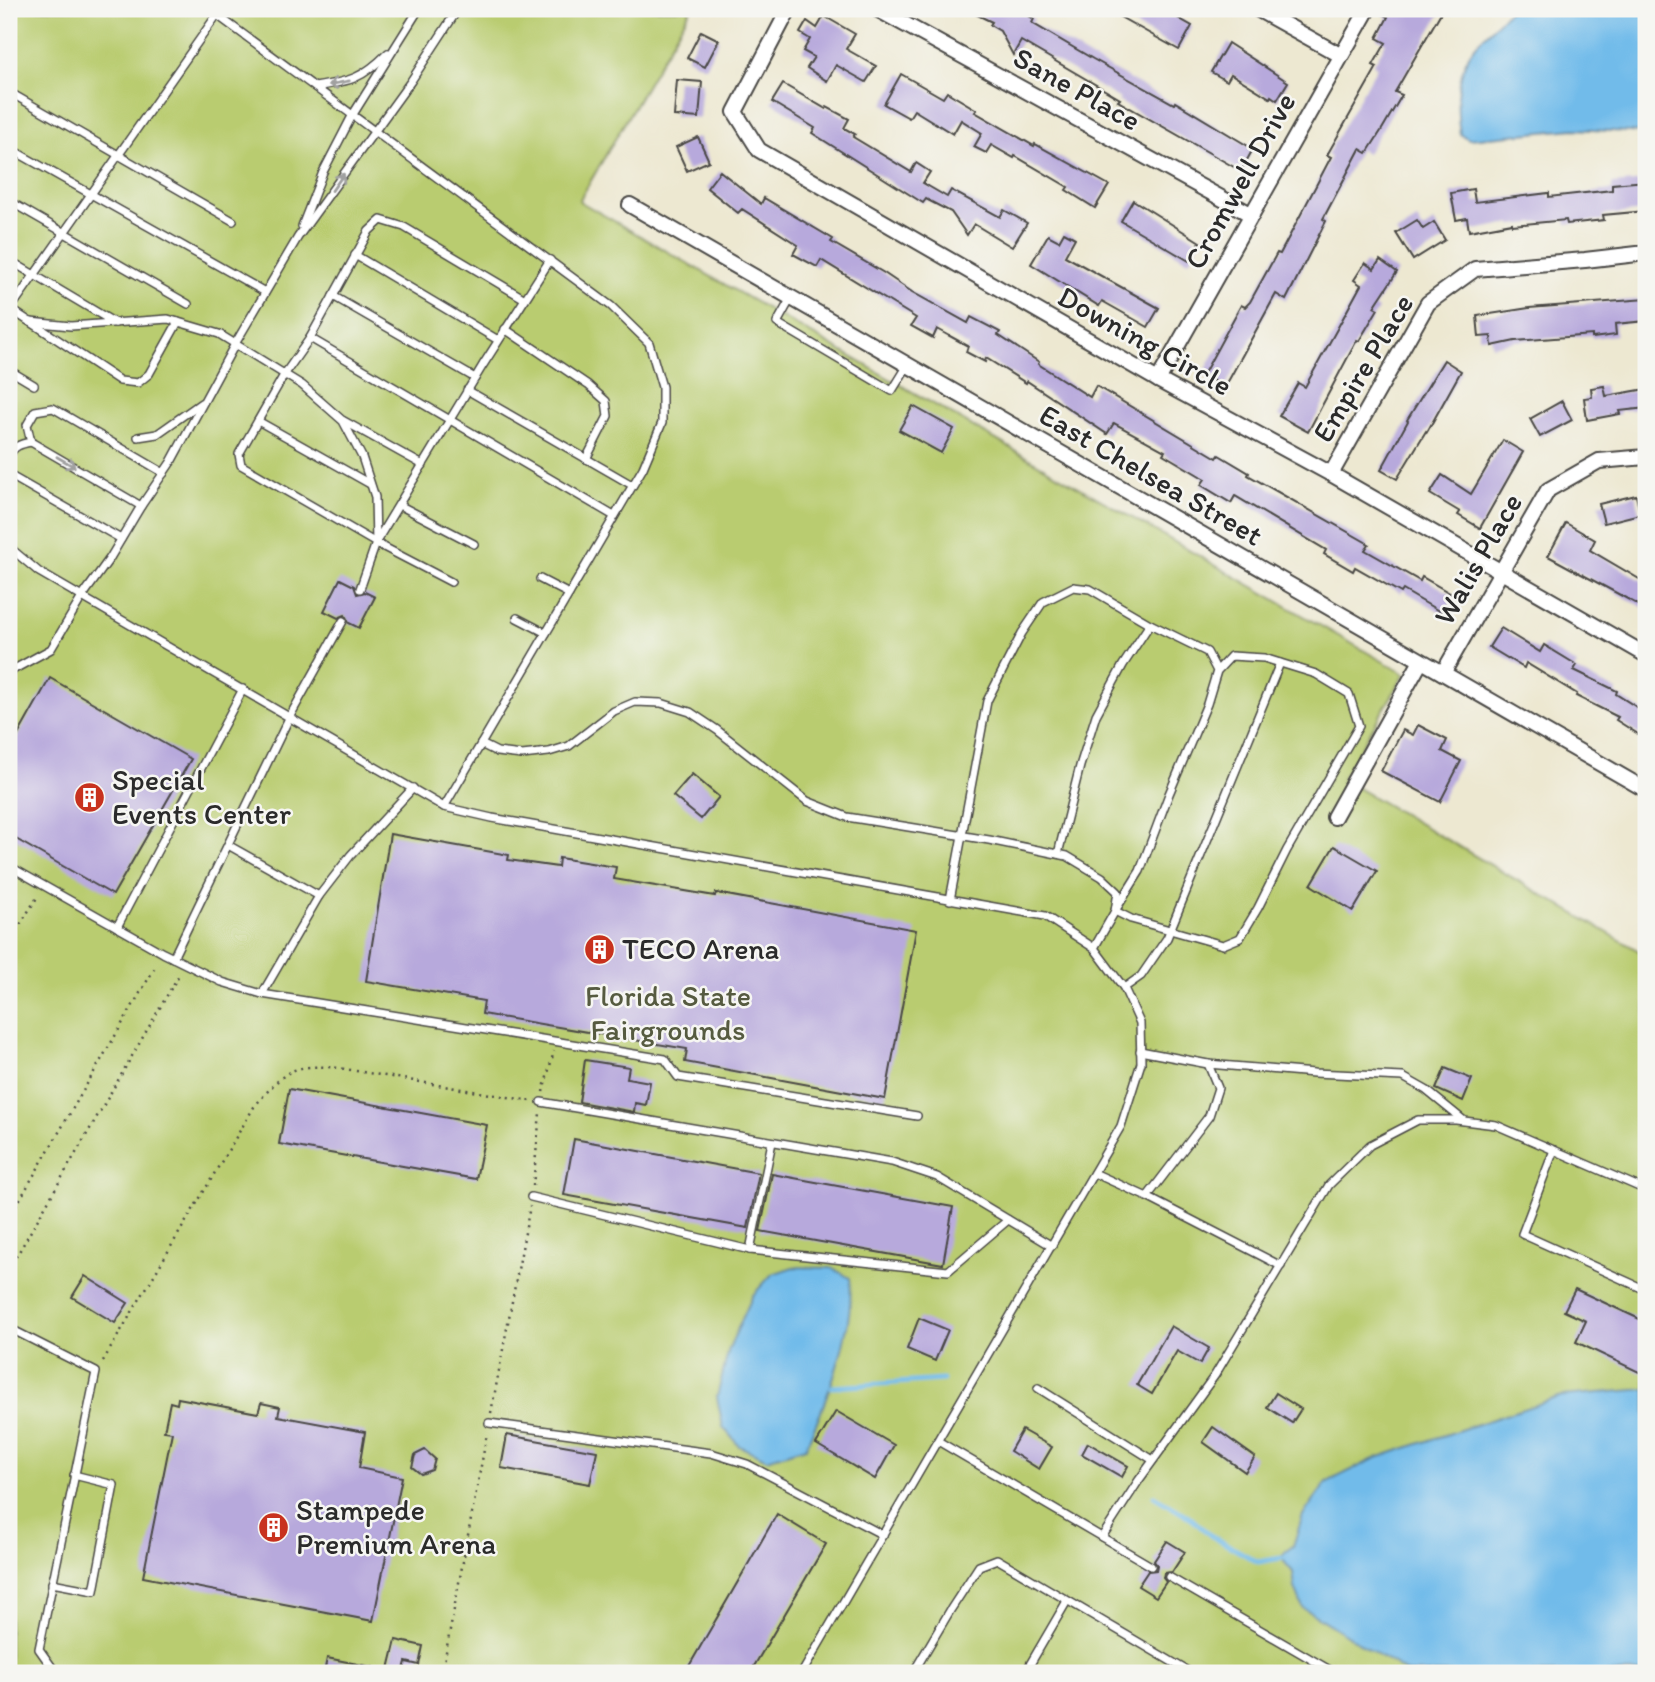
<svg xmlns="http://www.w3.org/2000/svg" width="1655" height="1682" font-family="Itim,sans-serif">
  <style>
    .green { fill: #b9cc70; stroke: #727c4e; stroke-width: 2 }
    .water { fill: #71bbea; stroke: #4e738a; stroke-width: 2 }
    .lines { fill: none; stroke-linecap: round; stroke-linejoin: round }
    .stream { stroke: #71bbea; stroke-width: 5 }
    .building { fill: #b7a9dc }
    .lane-casing { stroke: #484744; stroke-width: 10 }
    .street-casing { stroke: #484744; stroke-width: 18 }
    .path { stroke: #484744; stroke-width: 2.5; stroke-dasharray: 2 5; stroke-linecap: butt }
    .lane { stroke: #fff; stroke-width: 7 }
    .street { stroke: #fff; stroke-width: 14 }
    .oneway { stroke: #a0a0a0 }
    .labels { text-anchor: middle; stroke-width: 5; stroke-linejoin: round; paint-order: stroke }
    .street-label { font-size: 30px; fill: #2b2b2b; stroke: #f6f6f2 }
    .poi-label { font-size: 30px; fill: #2b2b2b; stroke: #f6f6f2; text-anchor: start }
    .park-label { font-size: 30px; fill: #565b40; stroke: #f6f6f2 }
  </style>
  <rect width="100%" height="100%" fill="#f6f6f2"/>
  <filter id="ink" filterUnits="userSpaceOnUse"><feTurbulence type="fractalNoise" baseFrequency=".0143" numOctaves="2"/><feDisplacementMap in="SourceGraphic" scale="14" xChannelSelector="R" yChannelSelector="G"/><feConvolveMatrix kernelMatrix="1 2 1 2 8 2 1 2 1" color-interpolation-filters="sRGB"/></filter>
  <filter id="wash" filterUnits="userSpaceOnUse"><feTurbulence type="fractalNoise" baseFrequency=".00686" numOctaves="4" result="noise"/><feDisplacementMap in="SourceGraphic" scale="28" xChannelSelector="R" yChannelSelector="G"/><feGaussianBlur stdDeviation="1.57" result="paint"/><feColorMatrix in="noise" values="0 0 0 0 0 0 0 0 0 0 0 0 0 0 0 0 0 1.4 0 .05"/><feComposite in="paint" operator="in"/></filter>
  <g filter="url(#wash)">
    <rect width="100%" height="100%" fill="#ede8d1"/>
    <polygon class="green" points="9,9 691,9 579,201 1405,674 1342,779 1646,955 1646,1673 9,1673"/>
    <g class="water">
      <path d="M1510 9H1646V133L1574 129 1469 139 1460 134C1455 106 1457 67 1476 45 1487 32 1500 22 1510 9Z"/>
      <path d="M793 1267 832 1268 850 1278C855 1331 827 1399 806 1447L767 1459 739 1446 723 1427 717 1397 729 1348 753 1295 772 1274Z"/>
      <polygon points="1646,1389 1646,1673 1408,1673 1303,1608 1295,1588 1293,1572 1281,1558 1285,1552 1293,1546 1303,1515 1327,1482 1376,1458 1562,1396"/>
    </g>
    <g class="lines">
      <g class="stream">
        <polyline points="832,1387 943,1380"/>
        <polyline points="1154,1496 1192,1519 1210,1535 1258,1562 1281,1558"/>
      </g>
    </g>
    <g id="blocks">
      <g class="building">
        <polygon points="965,9 1017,9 1034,19 1032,23 1093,59 1174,104 1175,102 1253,149 1241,171 1118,101 1120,99 1021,41 1013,55 1000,31 990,25 992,22"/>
        <polygon points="1106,9 1162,9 1192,26 1179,50"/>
        <polygon points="1378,9 1443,9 1395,92 1402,95 1381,131 1367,153 1360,149 1323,219 1326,221 1286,300 1276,294 1225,387 1203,375 1241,305 1245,307 1250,302 1277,253 1280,254 1331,157 1327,155 1377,67 1373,65 1386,43 1377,38 1388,17 1377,11"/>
        <polygon points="824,16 855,34 846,49 876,66 866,82 836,65 827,81 807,68 814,57 803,51 810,39 800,33 807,21 817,28"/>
        <polygon points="701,31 719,40 705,67 687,58"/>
        <polygon points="1228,43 1288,82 1277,100 1271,96 1270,98 1231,74 1227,81 1211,72"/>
        <polygon points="901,74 943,98 947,92 977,110 975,112 1034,146 1035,144 1109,185 1095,208 1066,190 1068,187 1015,156 1014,158 991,145 986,153 974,147 982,133 961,120 953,134 914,110 909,118 884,104"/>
        <polygon points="677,80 702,82 699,118 674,116"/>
        <polygon points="783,84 826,109 827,107 849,119 844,128 855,134 853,137 911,172 916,163 930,172 923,183 947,197 951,190 1000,217 1004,210 1027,223 1012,247 974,224 967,235 951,212 926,199 923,203 812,133 815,128 772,102"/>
        <polygon points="698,137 709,161 687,171 676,147"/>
        <polygon points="720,171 761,204 764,198 833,239 831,242 884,273 912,292 968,323 971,317 1000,332 998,335 1039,362 1038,364 1090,397 1096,386 1217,458 1219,455 1249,473 1248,475 1369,544 1365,550 1420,581 1422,577 1455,596 1444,614 1403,590 1401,593 1355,567 1353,571 1324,554 1326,550 1235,496 1231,503 1201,485 1205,479 1163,454 1165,451 1114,423 1107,434 1027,381 1026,383 986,358 985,362 966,352 968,346 937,329 933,338 911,326 916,318 821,260 817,267 793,254 798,245 742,209 738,213 707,188"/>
        <polygon points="1646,181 1646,211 1603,215 1604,220 1567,224 1566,220 1512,225 1512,223 1469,231 1467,218 1456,220 1451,193 1473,189 1475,202 1549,193 1549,197 1612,190 1612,184"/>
        <polygon points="1133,200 1200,242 1189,261 1121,221"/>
        <polygon points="1417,220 1423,229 1434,222 1445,240 1413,260 1396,233"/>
        <polygon points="1064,232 1075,238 1065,256 1159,308 1148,327 1102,301 1099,306 1031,264 1048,235 1059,241"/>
        <polygon points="1380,260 1397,272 1374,307 1378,309 1359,341 1357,340 1308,432 1279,416 1298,383 1305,387 1337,329 1361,285 1354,280 1365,263 1374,269"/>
        <polygon points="1646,299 1646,321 1615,324 1616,335 1592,338 1592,335 1515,341 1492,346 1491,336 1479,337 1477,316 1529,308"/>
        <polygon points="1444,360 1461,371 1427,432 1426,431 1397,479 1381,470 1408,421 1407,420"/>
        <polygon points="1604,386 1606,396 1646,389 1646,408 1619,411 1620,414 1587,420 1584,398 1592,397 1591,388"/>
        <polygon points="1562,401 1572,420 1540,437 1530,419"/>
        <polygon points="913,406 954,429 941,453 899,430"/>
        <polygon points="1503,440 1523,452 1480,528 1458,515 1460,512 1430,494 1442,475 1471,494"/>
        <polygon points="1636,495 1640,514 1604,523 1599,504"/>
        <polygon points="1566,523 1595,540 1590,550 1646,583 1646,609 1548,556"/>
        <polygon points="340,579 354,586 357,594 365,592 375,597 359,628 349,623 345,615 338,618 324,611"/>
        <polygon points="1501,628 1540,652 1544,645 1577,665 1574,670 1617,691 1616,694 1646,713 1646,739 1616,720 1618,717 1576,696 1577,694 1526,663 1524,668 1489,647"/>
        <polygon points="50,678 191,759 113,895 9,835 9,751"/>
        <polygon points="1418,725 1447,740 1442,751 1461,761 1440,802 1381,771 1403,730 1413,735"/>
        <polygon points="692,774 719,797 701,819 673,796"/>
        <polygon points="390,834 509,855 508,860 558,867 559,858 616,867 614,879 715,896 716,893 916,930 885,1099 685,1062 687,1049 482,1014 484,1001 366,981"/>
        <polygon points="1334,846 1377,871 1353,911 1311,885"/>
        <polygon points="585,1060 629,1067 627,1078 650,1082 646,1105 635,1103 634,1112 579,1102"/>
        <polygon points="1445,1068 1472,1079 1463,1101 1436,1089"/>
        <polygon points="289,1089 487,1125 476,1179 279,1144"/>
        <polygon points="574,1139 759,1173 748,1228 564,1195"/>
        <polygon points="772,1174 953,1207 943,1264 760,1231"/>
        <polygon points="85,1276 128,1303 115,1323 72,1297"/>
        <polygon points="1575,1289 1646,1322 1646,1361 1641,1373 1576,1342 1586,1321 1564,1311"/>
        <polygon points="919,1318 948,1330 935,1361 907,1349"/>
        <polygon points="1171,1326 1209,1348 1200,1364 1177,1351 1152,1394 1137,1385"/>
        <polygon points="1276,1393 1301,1409 1292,1423 1267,1407"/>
        <polygon points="178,1398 258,1413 261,1403 280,1407 278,1416 365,1432 359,1468 402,1477 373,1621 143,1577 172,1432 164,1431 170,1402 177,1404"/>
        <polygon points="836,1411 894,1445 875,1479 816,1444"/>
        <polygon points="1213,1427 1255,1457 1245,1472 1203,1442"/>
        <polygon points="1022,1430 1052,1447 1039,1469 1010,1451"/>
        <polygon points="507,1435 597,1451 590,1484 501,1468"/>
        <polygon points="1088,1443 1128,1466 1122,1477 1082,1454"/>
        <polygon points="425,1450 435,1459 432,1470 421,1474 412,1467 415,1455"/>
        <polygon points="777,1514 826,1544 750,1673 685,1673"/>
        <polygon points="1167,1541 1185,1552 1172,1572 1164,1573 1163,1578 1166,1582 1156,1597 1138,1586 1148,1571 1156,1570 1157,1565 1154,1561"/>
        <polygon points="396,1640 423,1646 419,1665 406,1662 403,1673 388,1673"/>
        <polygon points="327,1658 373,1667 372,1673 324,1673"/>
      </g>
    </g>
  </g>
  <g filter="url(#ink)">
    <use href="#blocks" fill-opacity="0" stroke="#484744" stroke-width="2"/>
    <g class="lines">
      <defs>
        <g id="lane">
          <polyline points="209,9 611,306 649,343 662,387 662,423 643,468 444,807"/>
          <path d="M315 87C351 81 362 79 388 53"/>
          <polyline points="9,92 233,221"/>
          <polyline points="9,148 265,292"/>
          <polyline points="9,201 188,304"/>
          <polyline points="302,226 323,172 352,116 419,9"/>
          <polyline points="355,255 498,340"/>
          <polyline points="9,260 115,323"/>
          <polyline points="333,296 475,378"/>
          <polyline points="791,298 777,323 892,391 908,365"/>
          <polyline points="525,299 404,227 381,220 369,231 310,338 614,516"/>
          <polyline points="9,308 30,322 71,326 168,319 219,334 302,385 343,421 362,457 375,497 376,543 360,589"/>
          <polyline points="9,311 221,9"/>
          <polyline points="31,322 120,381 138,383 149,374 178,322"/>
          <polyline points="505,329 588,385 606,401 608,416 586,459"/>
          <polyline points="310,338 284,375 239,454 241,465 376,543 451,582"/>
          <polyline points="9,370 34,385"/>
          <polyline points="467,390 632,485"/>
          <polyline points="258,421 370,484"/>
          <polyline points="344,421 423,465"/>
          <polyline points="138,437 157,434 201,403"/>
          <path d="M9 456C14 446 20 444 31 442"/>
          <polyline points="9,475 121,539"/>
          <polyline points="399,505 474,544"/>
          <polyline points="141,506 31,442 27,425 35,411 53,408 164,473"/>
          <polyline points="376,542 483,365 550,260"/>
          <polyline points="9,547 39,572 444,807 492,818 1045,916 1094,948 1124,988 1140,1023 1141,1063 1121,1126 802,1673"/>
          <polyline points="540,579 569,594"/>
          <polyline points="517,618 546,633"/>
          <polyline points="9,672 51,649 82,597 110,558 141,506 171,462 235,344 298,237 411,81 458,9"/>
          <polyline points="481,744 497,752 522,755 549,752 569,746 614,711 635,702 661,703 690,712 717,730 807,801 847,817 989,840 1067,856 1102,877 1118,892 1115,911 1094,948"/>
          <polyline points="228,845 319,896"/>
          <polyline points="1058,854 1080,766 1096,715 1123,665 1150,624"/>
          <polyline points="9,866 163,953 222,982 262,994 665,1059 678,1077 917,1116"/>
          <polyline points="950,900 987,701 1022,633 1043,602 1073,587 1090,589 1150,624 1207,652 1217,671 1207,704 1169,794 1140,871 1115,911 1131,919 1223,945 1240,938 1258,908 1287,850 1359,726 1349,694 1316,674 1264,658 1231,656 1217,671"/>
          <polyline points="117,927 243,689"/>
          <polyline points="173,958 290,716 343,621"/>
          <polyline points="1124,988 1141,976 1167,938 1280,663"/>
          <polyline points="262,994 319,896 350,856 413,788"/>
          <polyline points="1208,1064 1314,1073 1403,1077 1426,1090 1463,1120"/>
          <polyline points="541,1102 892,1162 937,1177 1052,1246"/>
          <polyline points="772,1142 750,1250 948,1271 1008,1220"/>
          <polyline points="1554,1150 1522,1234 1646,1290"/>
          <polyline points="1094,1173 1147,1197 1209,1116 1218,1088 1208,1064 1140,1051"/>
          <polyline points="531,1197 750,1250"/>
          <polyline points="1147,1197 1281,1266"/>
          <polyline points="9,1328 96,1372 39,1649 56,1673"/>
          <polyline points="1038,1388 1153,1460"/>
          <polyline points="489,1423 711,1453 747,1464 883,1535"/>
          <polyline points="938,1441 1151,1566"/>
          <polyline points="1102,1537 1139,1480 1215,1375 1329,1185 1370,1145 1418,1120 1456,1120 1496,1125 1646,1190"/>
          <polyline points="1169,1577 1335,1673"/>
          <polyline points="52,1583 94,1591 114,1485 74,1475"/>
          <polyline points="913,1673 951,1609 979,1566 997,1559 1191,1673"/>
          <polyline points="1025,1673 1067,1601"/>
        </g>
        <g id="street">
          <polyline points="789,9 735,112 759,150 1158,380 1331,474 1646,655"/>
          <polyline points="877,9 1252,215"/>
          <polyline points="1257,9 1340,55"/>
          <polyline points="630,205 1646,790"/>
          <polyline points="1158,380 1368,9"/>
          <polyline points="1331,474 1428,303 1475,269 1585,260 1646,253"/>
          <polyline points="1443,673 1548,490 1599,461 1646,457"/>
          <polyline points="1334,817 1421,661"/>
        </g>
      </defs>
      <use href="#lane" class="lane-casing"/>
      <use href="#street" class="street-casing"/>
      <g class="path">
        <polyline points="9,942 38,896"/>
        <polyline points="543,1092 554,1051"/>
        <polyline points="533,1186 540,1113"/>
        <polyline points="9,1218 157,964"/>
        <polyline points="9,1269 180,973"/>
        <path d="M103 1361 254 1107C285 1071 290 1063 339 1068L531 1101"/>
        <polyline points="491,1413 530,1206"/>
        <polyline points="442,1673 487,1434"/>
      </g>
      <use href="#lane" class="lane"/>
      <use href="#street" class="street"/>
    </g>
    <defs><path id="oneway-shaft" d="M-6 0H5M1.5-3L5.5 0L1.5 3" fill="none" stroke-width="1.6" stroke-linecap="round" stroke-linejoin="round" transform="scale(1.75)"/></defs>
    <g class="oneway">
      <use href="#oneway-shaft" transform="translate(339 83) rotate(169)"/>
      <use href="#oneway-shaft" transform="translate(338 182) rotate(-55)"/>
      <use href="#oneway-shaft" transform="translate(66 462) rotate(30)"/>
    </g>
  </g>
  <defs>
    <symbol id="building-disc" viewBox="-11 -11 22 22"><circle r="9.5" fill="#c8321e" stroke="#f6f6f2"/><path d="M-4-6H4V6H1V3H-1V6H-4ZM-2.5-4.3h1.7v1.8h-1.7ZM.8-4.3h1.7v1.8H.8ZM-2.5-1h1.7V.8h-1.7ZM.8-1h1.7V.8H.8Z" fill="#fff"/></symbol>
  </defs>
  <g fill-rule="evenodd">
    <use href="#building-disc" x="72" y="780" width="35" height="35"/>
    <use href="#building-disc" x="582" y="932" width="35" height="35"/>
    <use href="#building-disc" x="256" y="1510" width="35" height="35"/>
  </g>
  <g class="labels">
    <g class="street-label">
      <text transform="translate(1077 89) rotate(29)" y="10">Sane Place</text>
      <text transform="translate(1240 181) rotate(-61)" y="10">Cromwell Drive</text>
      <text transform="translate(1145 341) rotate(29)" y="10">Downing Circle</text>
      <text transform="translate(1363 368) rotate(-59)" y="10">Empire Place</text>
      <text transform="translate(1151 475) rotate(30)" y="10">East Chelsea Street</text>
      <text transform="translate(1478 559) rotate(-60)" y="10">Walis Place</text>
    </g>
    <g class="poi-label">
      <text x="112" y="790">Special<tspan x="112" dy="34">Events Center</tspan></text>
      <text x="622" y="959">TECO Arena</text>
      <text x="296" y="1520">Stampede<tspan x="296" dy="34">Premium Arena</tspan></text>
    </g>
    <g class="park-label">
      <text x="668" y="1006">Florida State<tspan x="668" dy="34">Fairgrounds</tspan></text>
    </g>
  </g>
  <rect width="1655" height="1682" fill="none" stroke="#f6f6f2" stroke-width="35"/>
</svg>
